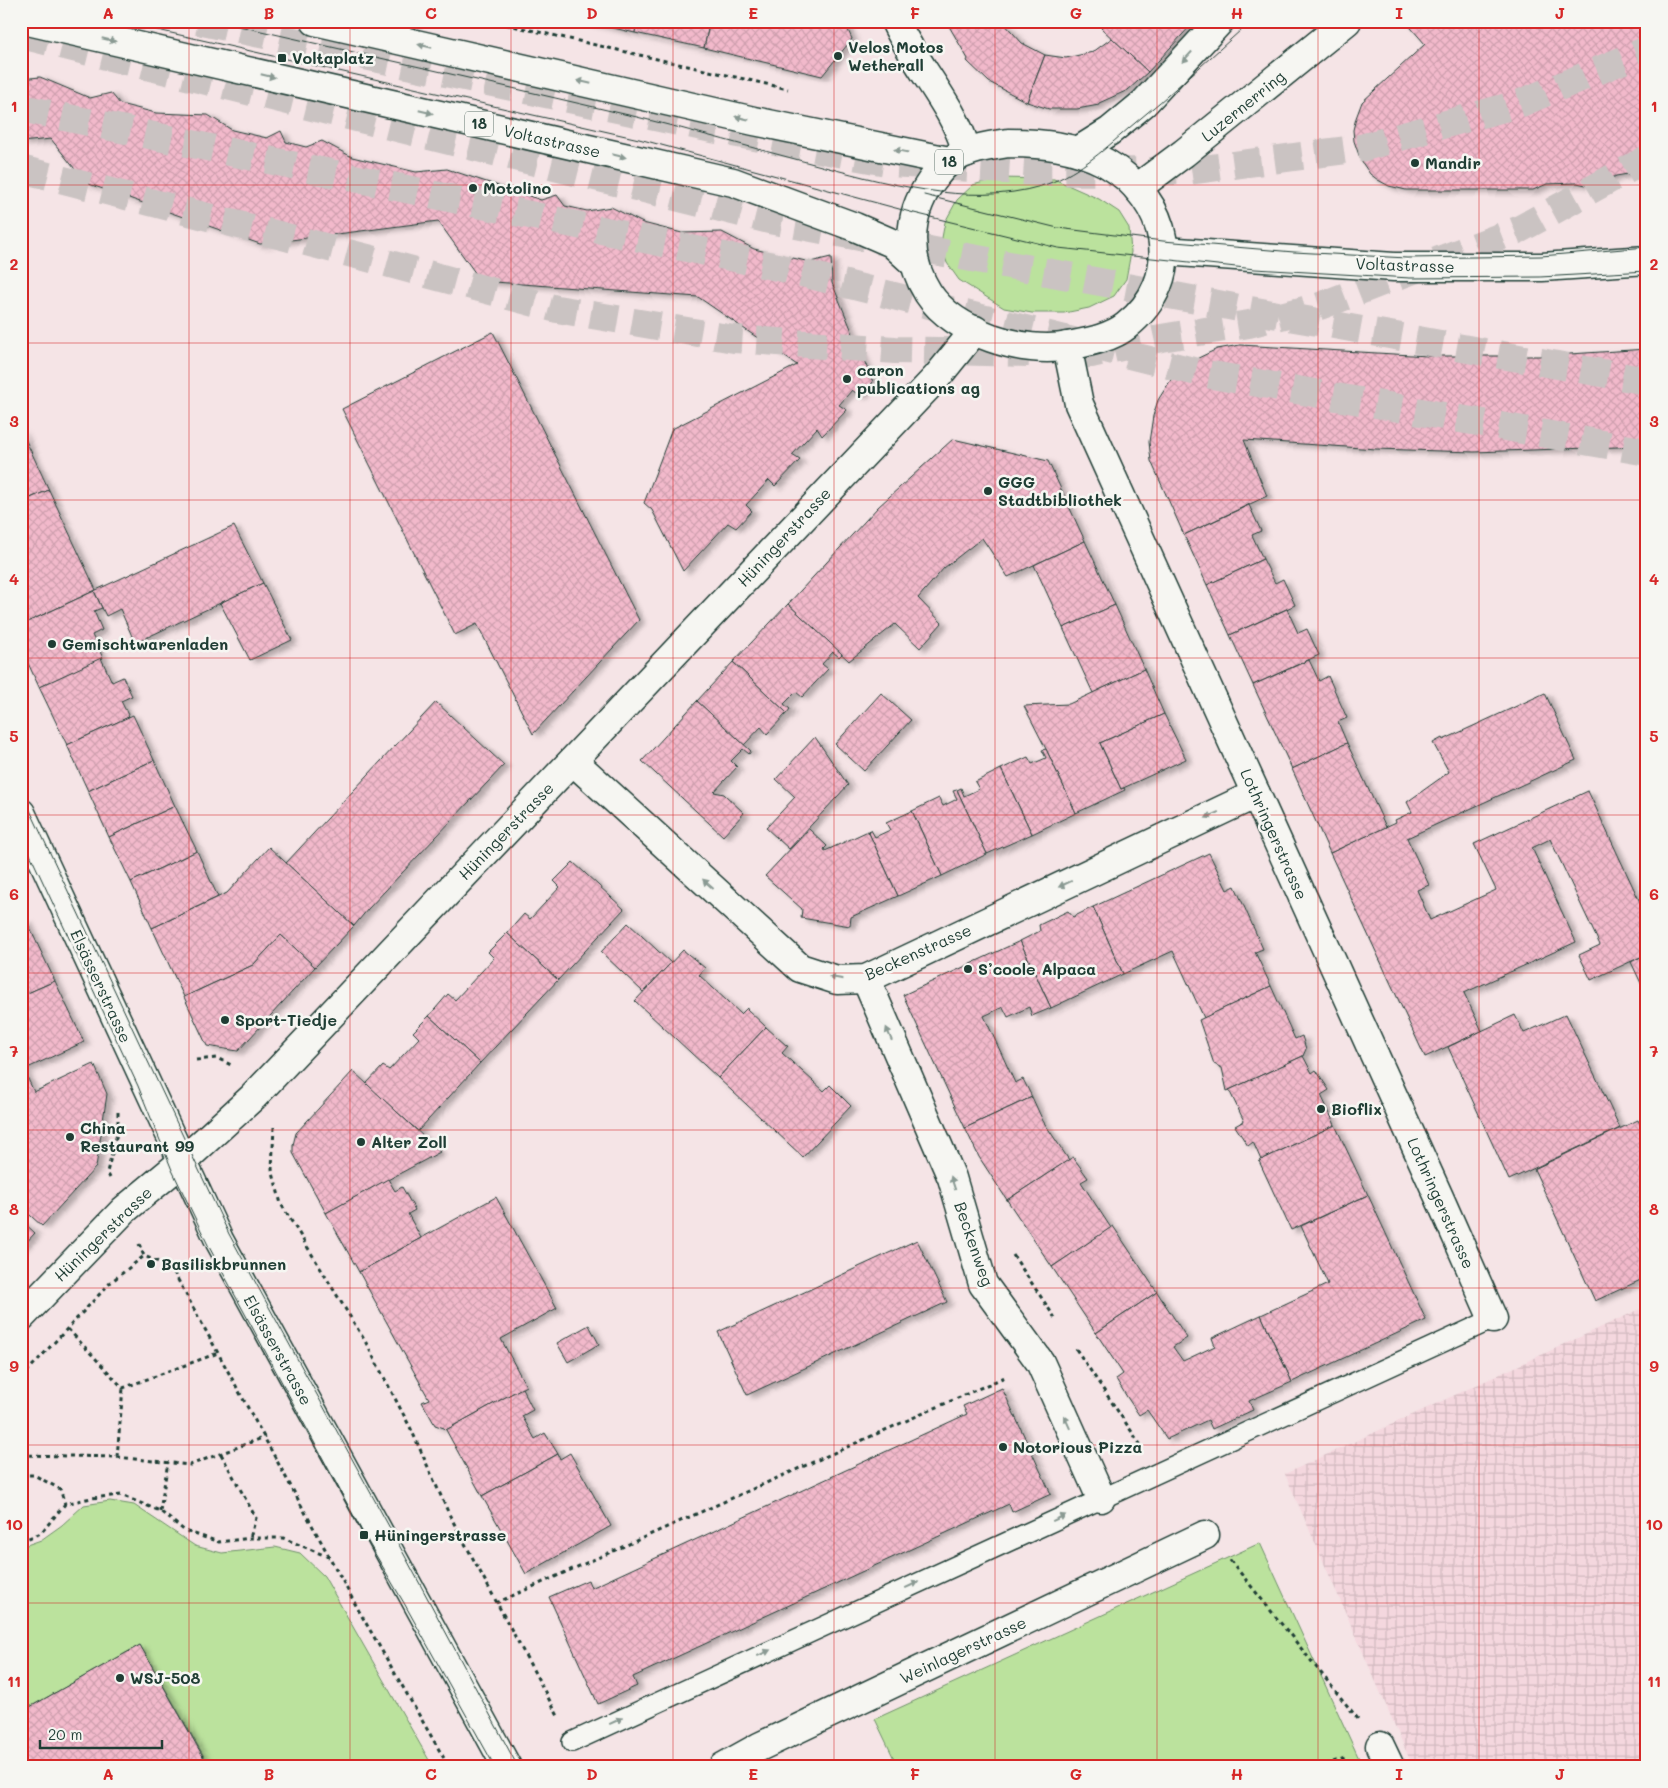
<svg xmlns="http://www.w3.org/2000/svg" width="1668" height="1788" font-family="Mali,sans-serif">
  <style>
    .industrial { fill: url(#industrial-grid) }
    .green { fill: #bbe29d; stroke: #6d9068 }
    .building { fill: url(#building-cross-hatch); stroke: #1f3d34; filter: url(#shadow) }
    .lines { fill: none; stroke-linecap: round; stroke-linejoin: round }
    .highway-tunnel { stroke: #cac3c2; stroke-width: 28; stroke-dasharray: 28 14; stroke-linecap: butt }
    .lane-casing { stroke: #1f3d34; stroke-width: 22 }
    .street-casing { stroke: #1f3d34; stroke-width: 31 }
    .secondary-casing { stroke: #1f3d34; stroke-width: 31 }
    .primary-casing { stroke: #1f3d34; stroke-width: 31 }
    .path { stroke: #1f3d34; stroke-width: 3; stroke-dasharray: 4 4; stroke-linecap: butt }
    .lane { stroke: #f6f6f2; stroke-width: 19 }
    .street { stroke: #f6f6f2; stroke-width: 28 }
    .secondary { stroke: #f6f6f2; stroke-width: 28 }
    .primary { stroke: #f6f6f2; stroke-width: 28 }
    .tram { stroke: #1f3d34; stroke-width: 1 }
    .oneway { fill: #8a9a93 }
    .grid { fill: none; stroke: #d62828; stroke-width: 1; stroke-opacity: 0.55 }
    .poi-dot { fill: #1f3d34; stroke: #f6f6f2; stroke-width: 2 }
    .labels { text-anchor: middle; stroke-width: 5; stroke-linejoin: round; paint-order: stroke }
    .shield { fill: #f6f6f2; stroke: #60746d; stroke-width: 1 }
    .shield-label { font-size: 15px; font-weight: bold; fill: #1f3d34 }
    .poi-label { font-size: 16px; font-weight: bold; fill: #1f3d34; stroke: #f6f6f2; text-anchor: start }
    .street-label { font-size: 16px; fill: #1f3d34; stroke: #f6f6f2 }
    .neatline { fill: none; stroke: #d62828; stroke-width: 2 }
    .grid-label { font-size: 16px; text-anchor: middle; font-weight: bold; fill: #d62828 }
  </style>
  <defs>
    <pattern id="industrial-grid" width="8" height="8" patternUnits="userSpaceOnUse" patternTransform="scale(1.25)"><rect width="8" height="8" fill="#f4d7de"/><path d="M0 4h8M4 0v8" fill="none" stroke="#d1b9bf"/></pattern>
    <pattern id="building-cross-hatch" width="8" height="8" patternUnits="userSpaceOnUse" patternTransform="scale(1.25)"><rect width="8" height="8" fill="#f2b9cb"/><path d="M0 0l8 8M0 8l8-8" fill="none" stroke="#cfa0af"/></pattern>
    <filter id="shadow"><feDropShadow dx="5.5" dy="3" stdDeviation="2.5" flood-color="#0004"/></filter>
  </defs>
  <rect width="100%" height="100%" fill="#f5e4e6"/>
  <filter id="ink" filterUnits="userSpaceOnUse"><feTurbulence type="fractalNoise" baseFrequency=".02" numOctaves="2"/><feDisplacementMap in="SourceGraphic" scale="10" xChannelSelector="R" yChannelSelector="G"/><feConvolveMatrix kernelMatrix="1 2 1 2 8 2 1 2 1" color-interpolation-filters="sRGB"/></filter>
  <g filter="url(#ink)">
    <polygon class="industrial" points="1647,1306 1647,1767 1413,1767 1285,1474"/>
    <g class="green">
      <polygon points="998,178 1054,179 1099,199 1119,212 1129,228 1131,252 1126,279 1114,296 1089,308 1064,313 1032,313 1004,308 959,280 947,263 941,243 945,222 957,200 973,185"/>
      <polygon points="110,1501 134,1505 195,1546 222,1553 275,1547 300,1553 324,1576 433,1767 210,1767 140,1645 21,1712 21,1547 41,1540 62,1525 84,1505"/>
      <polygon points="1260,1543 1361,1763 1352,1767 898,1767 875,1719"/>
    </g>
    <g class="building">
      <polygon points="583,21 637,21 635,33"/>
      <polygon points="637,21 710,21 704,48 635,33"/>
      <polygon points="710,21 844,21 852,39 822,76 704,48"/>
      <polygon points="946,21 1002,21 1022,43 1045,55 1027,102 989,82 967,61 968,59"/>
      <polygon points="1107,21 1191,21 1193,23 1148,72 1101,28"/>
      <polygon points="1405,21 1647,21 1647,176 1641,178 1634,173 1616,176 1601,184 1590,186 1577,183 1547,184 1533,190 1406,190 1389,186 1378,180 1370,174 1361,161 1354,141 1353,130 1356,118 1362,102 1425,44"/>
      <polygon points="1112,38 1148,72 1128,90 1099,103 1099,105 1077,109 1049,109 1027,102 1045,55 1066,58 1093,52"/>
      <polygon points="40,77 90,98 111,93 120,104 156,113 208,115 232,130 267,138 281,131 286,142 306,147 322,141 352,157 416,172 447,169 541,200 557,195 565,206 587,211 611,207 643,223 682,233 722,232 754,249 810,262 831,257 832,283 873,382 860,396 852,390 839,405 847,410 822,436 817,428 792,455 800,460 775,486 769,480 746,505 752,511 736,528 728,523 683,571 652,510 644,503 672,429 797,365 698,297 481,281 438,221 260,244 86,183 51,139 21,142 21,79"/>
      <polygon points="493,332 639,620 533,734 477,624 455,635 342,409"/>
      <polygon points="1240,345 1428,356 1539,356 1647,349 1647,444 1618,447 1474,452 1376,449 1244,440 1267,496 1184,535 1151,461 1149,442 1153,416 1158,400 1172,378 1190,362 1217,349"/>
      <polygon points="21,430 49,490 21,502"/>
      <polygon points="953,439 1048,461 1085,541 1008,577 982,538 944,568 918,598 942,623 920,648 895,624 849,661 788,604 878,507"/>
      <polygon points="49,490 96,590 21,625 21,502"/>
      <polygon points="1249,505 1261,531 1252,535 1263,559 1207,585 1184,535"/>
      <polygon points="234,526 263,583 135,643 120,609 106,616 94,591"/>
      <polygon points="1085,541 1115,605 1063,628 1034,565"/>
      <polygon points="1263,559 1275,583 1283,579 1295,605 1230,635 1207,585"/>
      <polygon points="263,583 292,640 250,660 220,603"/>
      <polygon points="94,591 102,608 94,611 102,630 92,635 103,658 39,687 21,648 21,625"/>
      <polygon points="788,604 842,654 839,657 833,652 822,664 828,669 802,697 796,692 784,704 790,709 787,713 733,662"/>
      <polygon points="1115,605 1144,669 1093,693 1063,628"/>
      <polygon points="1287,609 1298,633 1307,629 1319,655 1253,685 1230,635"/>
      <polygon points="101,658 112,682 123,677 132,696 121,701 129,717 67,745 39,687"/>
      <polygon points="1309,660 1319,681 1328,676 1347,718 1338,722 1347,743 1292,769 1253,685"/>
      <polygon points="733,662 787,713 767,734 761,727 744,745 697,701"/>
      <polygon points="1144,669 1164,714 1100,743 1121,789 1124,788 1125,790 1076,813 1046,749 1024,706 1069,704"/>
      <polygon points="881,693 911,720 864,771 835,744"/>
      <polygon points="1545,693 1576,760 1407,838 1429,885 1417,890 1430,920 1496,890 1474,844 1588,791 1647,917 1647,954 1591,980 1579,955 1600,945 1550,839 1532,848 1576,942 1464,993 1482,1031 1425,1057 1330,853 1396,822 1395,820 1412,812 1407,802 1449,772 1433,743 1442,738 1443,740"/>
      <polygon points="697,701 751,751 749,754 743,749 731,761 737,767 714,792 724,794 744,813 723,836 642,761"/>
      <polygon points="436,702 504,765 368,909 354,926 286,863"/>
      <polygon points="1164,714 1186,759 1121,789 1100,743"/>
      <polygon points="133,715 154,760 88,791 67,745"/>
      <polygon points="815,737 848,785 789,849 766,828 795,797 776,779"/>
      <polygon points="1347,743 1386,827 1330,853 1292,769"/>
      <polygon points="1046,749 1076,813 1032,834 1001,769 1028,757 1032,764 1046,758 1042,750"/>
      <polygon points="154,760 175,806 109,837 88,791"/>
      <polygon points="1001,769 1032,834 987,854 957,790 961,788 964,796 979,789 975,782"/>
      <polygon points="957,790 987,854 942,876 912,811 939,798 943,806 957,799 953,791"/>
      <polygon points="175,806 197,851 131,882 109,837"/>
      <polygon points="912,811 942,876 898,896 868,831 871,830 875,837 890,830 886,823"/>
      <polygon points="809,829 827,846 824,849 825,851 868,831 898,896 851,917 850,926 801,918 802,909 765,876"/>
      <polygon points="269,847 354,926 315,967 281,935 253,965 184,997 152,928 227,893"/>
      <polygon points="197,851 218,897 152,928 131,882"/>
      <polygon points="1209,853 1227,890 1235,886 1263,949 1255,952 1271,986 1204,1018 1173,951 1123,974 1093,907"/>
      <polygon points="573,862 624,909 558,980 507,933 524,914 530,919 560,887 554,881"/>
      <polygon points="1093,907 1123,974 1051,1008 1020,941 1040,931 1039,925 1068,911 1073,917"/>
      <polygon points="26,920 55,981 21,996 21,922"/>
      <polygon points="628,923 671,963 643,992 601,952"/>
      <polygon points="507,933 558,980 480,1063 429,1016 448,994 455,1000 494,958 488,952"/>
      <polygon points="281,935 315,967 238,1051 207,1046 184,997 253,965"/>
      <polygon points="1020,941 1051,1008 1032,1016 1029,1007 1008,1017 1003,1007 984,1016 1015,1083 1023,1079 1032,1097 965,1128 903,995"/>
      <polygon points="683,950 705,968 699,975 741,1014 747,1008 747,1009 766,1027 718,1078 635,1001"/>
      <polygon points="1647,954 1647,996 1631,962"/>
      <polygon points="55,981 84,1042 21,1071 21,996"/>
      <polygon points="1271,986 1295,1039 1302,1036 1306,1049 1303,1056 1227,1091 1222,1068 1214,1064 1199,1020"/>
      <polygon points="1566,1014 1620,1128 1509,1180 1448,1047 1515,1015 1524,1033"/>
      <polygon points="429,1016 480,1063 418,1131 366,1084 383,1066 389,1070 419,1038 413,1032"/>
      <polygon points="766,1027 787,1046 788,1046 782,1053 824,1091 830,1085 851,1106 803,1157 718,1078"/>
      <polygon points="1303,1056 1312,1073 1316,1070 1329,1090 1321,1095 1335,1125 1261,1160 1253,1142 1248,1146 1235,1126 1244,1121 1229,1090"/>
      <polygon points="94,1064 107,1094 96,1167 42,1226 21,1207 21,1141 26,1145 21,1135 21,1071 24,1070 34,1092"/>
      <polygon points="353,1071 440,1152 326,1213 293,1153 293,1145 296,1133"/>
      <polygon points="1032,1097 1043,1121 1069,1160 1007,1200 979,1157 965,1128"/>
      <polygon points="1638,1120 1647,1138 1647,1277 1595,1301 1534,1169"/>
      <polygon points="1335,1125 1368,1195 1291,1230 1259,1161"/>
      <polygon points="1073,1157 1088,1178 1081,1182 1111,1228 1052,1267 1007,1200"/>
      <polygon points="388,1179 395,1191 402,1187 415,1210 408,1214 421,1238 359,1272 326,1213"/>
      <polygon points="1368,1195 1426,1320 1292,1382 1261,1315 1328,1284 1301,1226"/>
      <polygon points="496,1197 557,1308 501,1339 526,1386 446,1430 444,1428 435,1425 422,1402 429,1399 359,1272"/>
      <polygon points="21,1220 35,1233 21,1248"/>
      <polygon points="1113,1226 1157,1292 1096,1333 1052,1267"/>
      <polygon points="917,1240 947,1302 747,1395 718,1332"/>
      <polygon points="1157,1292 1187,1338 1173,1347 1183,1361 1215,1346 1212,1338 1261,1315 1292,1382 1249,1401 1253,1410 1212,1429 1208,1420 1167,1439 1147,1410 1139,1415 1127,1397 1116,1379 1123,1374 1096,1333"/>
      <polygon points="589,1325 599,1344 568,1362 557,1343"/>
      <polygon points="522,1388 533,1410 522,1416 535,1439 545,1433 558,1454 482,1496 446,1430"/>
      <polygon points="1002,1388 1051,1494 1012,1512 1009,1504 633,1677 637,1686 598,1704 549,1597 588,1580 591,1588 967,1414 963,1406"/>
      <polygon points="570,1453 611,1526 526,1574 482,1496 558,1454 560,1459"/>
      <polygon points="140,1645 209,1767 21,1767 21,1712"/>
    </g>
    <g class="lines">
      <g class="highway-tunnel">
        <polyline points="198,21 712,129 891,163 1036,172 1189,171 1361,148 1521,103 1647,50"/>
        <polyline points="21,35 769,220 1239,308 1647,381"/>
        <polyline points="21,108 782,268 1201,373 1647,452"/>
        <polyline points="21,169 364,257 557,309 734,339 895,350 1029,353"/>
        <polyline points="1072,354 1091,354 1161,338 1249,324 1320,306 1520,229 1647,159"/>
      </g>
      <defs>
        <polyline id="lane" points="572,1742 1493,1319"/>
        <g id="street">
          <path d="M895 21C916 67 953 104 967 152"/>
          <polyline points="1078,151 1110,131 1144,103 1220,21"/>
          <polyline points="1164,251 1394,267 1542,267 1647,260"/>
          <polyline points="1067,346 1079,404 1439,1197 1493,1319"/>
          <polyline points="573,761 800,968 837,980 866,979 1256,794"/>
          <polyline points="866,979 952,1178 983,1284 1040,1362 1101,1498"/>
          <polyline points="21,1317 124,1210 182,1162"/>
          <polyline points="1380,1746 1390,1767"/>
          <polyline points="723,1767 759,1747 1205,1535"/>
        </g>
        <g id="secondary">
          <polyline points="21,813 219,1240 507,1767"/>
          <polyline points="182,1162 253,1097 937,377 975,330"/>
        </g>
        <g id="primary">
          <polyline points="28,21 733,182 855,227 892,243 915,264"/>
          <polyline points="315,21 754,121 949,161"/>
          <path d="M1008 143C1042 143 1075 146 1106 163 1169 199 1187 278 1126 326 1111 338 1088 342 1069 346 1024 355 954 333 928 293 906 258 907 216 930 183 936 175 942 166 950 161 967 149 988 146 1008 143Z"/>
          <polyline points="1137,188 1184,153 1347,21"/>
        </g>
      </defs>
      <use href="#lane" class="lane-casing"/>
      <use href="#street" class="street-casing"/>
      <use href="#secondary" class="secondary-casing"/>
      <use href="#primary" class="primary-casing"/>
      <g class="path">
        <polyline points="491,21 788,89"/>
        <polyline points="196,1060 217,1058 233,1066"/>
        <polyline points="274,1127 272,1169 281,1204 365,1341 411,1429 449,1514 558,1716"/>
        <polyline points="110,1178 107,1172 118,1130 118,1111"/>
        <polyline points="139,1244 144,1256 171,1267 359,1611 449,1767"/>
        <polyline points="1013,1255 1055,1318"/>
        <polyline points="68,1329 123,1388 218,1353"/>
        <polyline points="1076,1349 1142,1447"/>
        <polyline points="21,1378 111,1282 144,1256"/>
        <polyline points="221,1454 256,1518 250,1538"/>
        <polyline points="21,1455 117,1457 123,1388"/>
        <polyline points="117,1457 190,1465 265,1437"/>
        <polyline points="21,1475 34,1475 60,1489 65,1504"/>
        <polyline points="160,1511 168,1462"/>
        <polyline points="21,1541 41,1533 65,1504 91,1498 121,1495 160,1511 185,1531 219,1542 250,1538 283,1538 331,1558"/>
        <polyline points="1230,1560 1358,1719"/>
        <polyline points="496,1603 1007,1376"/>
        <polyline points="1318,1767 1348,1757"/>
      </g>
      <use href="#lane" class="lane"/>
      <use href="#street" class="street"/>
      <use href="#secondary" class="secondary"/>
      <use href="#primary" class="primary"/>
      <g class="tram">
        <polyline points="118,21 639,139 914,213 1058,248 1255,269 1410,278 1540,277 1647,271"/>
        <path d="M217 21C357 53 497 84 637 117 695 131 752 148 810 163 881 182 968 208 1041 186 1075 176 1103 151 1129 128 1171 94 1211 57 1251 21"/>
        <polyline points="924,195 1058,228 1163,241 1294,252 1407,258 1541,256 1647,247"/>
        <polyline points="21,791 229,1234 391,1530 518,1767"/>
        <polyline points="21,835 138,1086 172,1170 208,1245 364,1535 404,1603 495,1767"/>
      </g>
    </g>
    <defs><path id="oneway-solid" d="M-6-.8H1V-3.2L6.5 0L1 3.2V.8H-6Z" transform="scale(1.25)"/></defs>
    <g class="oneway">
      <use href="#oneway-solid" transform="translate(109 40) rotate(13)"/>
      <use href="#oneway-solid" transform="translate(425 46) rotate(-167)"/>
      <use href="#oneway-solid" transform="translate(1187 57) rotate(133)"/>
      <use href="#oneway-solid" transform="translate(268 76) rotate(13)"/>
      <use href="#oneway-solid" transform="translate(584 82) rotate(-167)"/>
      <use href="#oneway-solid" transform="translate(426 112) rotate(13)"/>
      <use href="#oneway-solid" transform="translate(742 118) rotate(-167)"/>
      <use href="#oneway-solid" transform="translate(901 151) rotate(-168)"/>
      <use href="#oneway-solid" transform="translate(619 156) rotate(13)"/>
      <use href="#oneway-solid" transform="translate(1212 815) rotate(155)"/>
      <use href="#oneway-solid" transform="translate(708 884) rotate(-138)"/>
      <use href="#oneway-solid" transform="translate(1065 884) rotate(155)"/>
      <use href="#oneway-solid" transform="translate(836 978) rotate(-171)"/>
      <use href="#oneway-solid" transform="translate(889 1034) rotate(-113)"/>
      <use href="#oneway-solid" transform="translate(953 1183) rotate(-108)"/>
      <use href="#oneway-solid" transform="translate(1067 1422) rotate(-114)"/>
      <use href="#oneway-solid" transform="translate(1059 1518) rotate(-25)"/>
      <use href="#oneway-solid" transform="translate(912 1585) rotate(-25)"/>
      <use href="#oneway-solid" transform="translate(764 1653) rotate(-25)"/>
      <use href="#oneway-solid" transform="translate(616 1721) rotate(-25)"/>
    </g>
  </g>
  <path class="grid" d="M189 21V1767M350 21V1767M511 21V1767M673 21V1767M834 21V1767M995 21V1767M1157 21V1767M1318 21V1767M1479 21V1767M21 185H1647M21 343H1647M21 500H1647M21 658H1647M21 815H1647M21 973H1647M21 1130H1647M21 1288H1647M21 1445H1647M21 1603H1647"/>
  <g class="poi-dot">
    <circle cx="838" cy="56" r="5"/>
    <rect x="277" y="53" width="10" height="10" rx="2.5"/>
    <circle cx="1415" cy="163" r="5"/>
    <circle cx="473" cy="188" r="5"/>
    <circle cx="847" cy="379" r="5"/>
    <circle cx="988" cy="491" r="5"/>
    <circle cx="52" cy="644" r="5"/>
    <circle cx="968" cy="969" r="5"/>
    <circle cx="225" cy="1020" r="5"/>
    <circle cx="1321" cy="1109" r="5"/>
    <circle cx="70" cy="1137" r="5"/>
    <circle cx="361" cy="1142" r="5"/>
    <circle cx="151" cy="1264" r="5"/>
    <circle cx="1003" cy="1447" r="5"/>
    <rect x="359" y="1530" width="10" height="10" rx="2.5"/>
    <circle cx="120" cy="1678" r="5"/>
  </g>
  <g class="labels">
    <g class="shield">
      <rect x="465" y="111.5" width="28" height="25" rx="4"/>
      <rect x="935" y="149.5" width="28" height="25" rx="4"/>
    </g>
    <g class="shield-label">
      <text x="479" y="129">18</text>
      <text x="949" y="167">18</text>
    </g>
    <g class="poi-label">
      <text x="848" y="53">Velos Motos<tspan x="848" dy="18">Wetherall</tspan></text>
      <text x="292" y="64">Voltaplatz</text>
      <text x="1425" y="169">Mandir</text>
      <text x="483" y="194">Motolino</text>
      <text x="857" y="376">caron<tspan x="857" dy="18">publications ag</tspan></text>
      <text x="998" y="488">GGG<tspan x="998" dy="18">Stadtbibliothek</tspan></text>
      <text x="62" y="650">Gemischtwarenladen</text>
      <text x="978" y="975">S’coole Alpaca</text>
      <text x="235" y="1026">Sport-Tiedje</text>
      <text x="1331" y="1115">Bioflix</text>
      <text x="80" y="1134">China<tspan x="80" dy="18">Restaurant 99</tspan></text>
      <text x="371" y="1148">Alter Zoll</text>
      <text x="161" y="1270">Basiliskbrunnen</text>
      <text x="1013" y="1453">Notorious Pizza</text>
      <text x="374" y="1541">Hüningerstrasse</text>
      <text x="130" y="1684">WSJ-508</text>
    </g>
    <g class="street-label">
      <text transform="translate(1243 106) rotate(-39)" y="6">Luzernerring</text>
      <text transform="translate(552 141) rotate(13)" y="6">Voltastrasse</text>
      <text transform="translate(1405 265) rotate(2)" y="6">Voltastrasse</text>
      <text transform="translate(784 537) rotate(-47)" y="6">Hüningerstrasse</text>
      <text transform="translate(506 831) rotate(-46)" y="6">Hüningerstrasse</text>
      <text transform="translate(1274 834) rotate(66)" y="6">Lothringerstrasse</text>
      <text transform="translate(918 952) rotate(-24)" y="6">Beckenstrasse</text>
      <text transform="translate(101 986) rotate(65)" y="6">Elsässerstrasse</text>
      <text transform="translate(1441 1203) rotate(66)" y="6">Lothringerstrasse</text>
      <text transform="translate(103 1234) rotate(-44)" y="6">Hüningerstrasse</text>
      <text transform="translate(974 1244) rotate(71)" y="6">Beckenweg</text>
      <text transform="translate(278 1350) rotate(61)" y="6">Elsässerstrasse</text>
      <text transform="translate(963 1650) rotate(-25)" y="6">Weinlagerstrasse</text>
    </g>
  </g>
  <rect width="1668" height="1788" fill="none" stroke="#f6f6f2" stroke-width="55"/>
  <path d="M40 1740v8h122v-8" fill="none" stroke="#1f3d34" stroke-width="2.5"/>
  <text x="48" y="1740" font-size="15" fill="#1f3d34" stroke="#f6f6f2" stroke-width="4" paint-order="stroke">20 m</text>
  <rect x="28" y="28" width="1612" height="1732" class="neatline"/>
  <g class="grid-label">
    <text x="108" y="19">A</text>
    <text x="269" y="19">B</text>
    <text x="431" y="19">C</text>
    <text x="592" y="19">D</text>
    <text x="753" y="19">E</text>
    <text x="915" y="19">F</text>
    <text x="1076" y="19">G</text>
    <text x="1237" y="19">H</text>
    <text x="1399" y="19">I</text>
    <text x="1560" y="19">J</text>
    <text x="14" y="112">1</text>
    <text x="1654" y="112">1</text>
    <text x="14" y="270">2</text>
    <text x="1654" y="270">2</text>
    <text x="14" y="427">3</text>
    <text x="1654" y="427">3</text>
    <text x="14" y="585">4</text>
    <text x="1654" y="585">4</text>
    <text x="14" y="742">5</text>
    <text x="1654" y="742">5</text>
    <text x="14" y="900">6</text>
    <text x="1654" y="900">6</text>
    <text x="14" y="1057">7</text>
    <text x="1654" y="1057">7</text>
    <text x="14" y="1215">8</text>
    <text x="1654" y="1215">8</text>
    <text x="14" y="1372">9</text>
    <text x="1654" y="1372">9</text>
    <text x="14" y="1530">10</text>
    <text x="1654" y="1530">10</text>
    <text x="14" y="1687">11</text>
    <text x="1654" y="1687">11</text>
    <text x="108" y="1780">A</text>
    <text x="269" y="1780">B</text>
    <text x="431" y="1780">C</text>
    <text x="592" y="1780">D</text>
    <text x="753" y="1780">E</text>
    <text x="915" y="1780">F</text>
    <text x="1076" y="1780">G</text>
    <text x="1237" y="1780">H</text>
    <text x="1399" y="1780">I</text>
    <text x="1560" y="1780">J</text>
  </g>
</svg>
